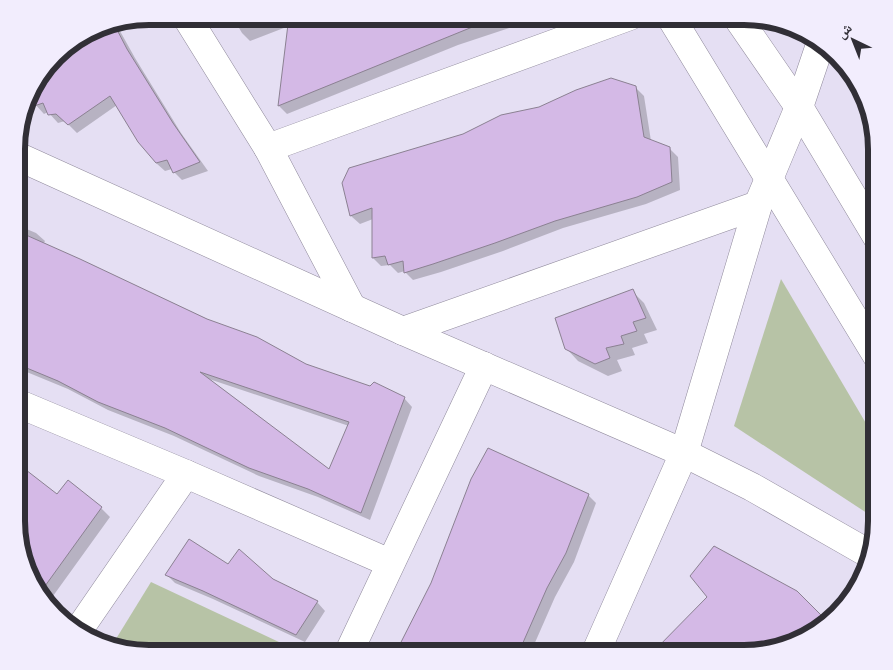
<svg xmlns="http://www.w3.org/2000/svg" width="893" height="670" font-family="Montserrat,'Noto Naskh Arabic',sans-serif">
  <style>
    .green { fill: #b7c3a6 }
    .shadow { fill: #0003; fill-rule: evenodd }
    .building { fill: #d4b9e6; stroke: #8b8192; fill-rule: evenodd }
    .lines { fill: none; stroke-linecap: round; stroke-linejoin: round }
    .minor-casing { stroke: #908a9c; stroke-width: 29 }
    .minor { stroke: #fff; stroke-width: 28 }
    .rim { fill: none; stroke: #312f36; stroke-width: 6 }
  </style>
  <rect width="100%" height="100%" fill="#e5dff3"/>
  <g class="green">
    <polygon points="781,279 877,442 876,519 734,426"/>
    <polygon points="151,582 298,651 296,654 141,653 111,647"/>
  </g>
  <g class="shadow">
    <polygon points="236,16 545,16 458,45 287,114 279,106 289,26 250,41 242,33 235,21"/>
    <polygon points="115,22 135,58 181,133 208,171 182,180 174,172 172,169 165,171 156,163 117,105 77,133 65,121 58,123 48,112 44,114 34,103 27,103 34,83 62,49 106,23"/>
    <polygon points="635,87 644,96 651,141 669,148 678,157 680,190 646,204 563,228 503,251 441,272 413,280 405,272 405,271 398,273 390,265 381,266 373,258 373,219 360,224 351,216 343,183"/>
    <path d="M17 225 36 233 45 241 44 243 306 365 404 398 412 407 370 520 318 497 259 476 174 436 108 410 68 389 17 368ZM209 379 349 426 330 471Z"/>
    <polygon points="632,291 644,303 657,330 644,334 648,343 632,348 635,355 617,360 622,371 608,376 578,361 566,348"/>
    <polygon points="17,464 57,496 101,508 110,517 48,603 30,580 17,530"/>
    <polygon points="588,495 596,503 574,562 555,597 530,654 396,654 432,584"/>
    <polygon points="228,565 273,580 317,602 325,611 305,642 213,599 175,583 167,575"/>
    <polygon points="821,617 826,622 802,640 744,654"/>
  </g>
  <g class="building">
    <polygon points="289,16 497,16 497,17 278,106"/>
    <polygon points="113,22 127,49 173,123 200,162 173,173 167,160 156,163 138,142 110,96 68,125 56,114 48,115 43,103 25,109 34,83 61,50 106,23"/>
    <polygon points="611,78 636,86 644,137 670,147 672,182 637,197 555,221 495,243 433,264 404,273 403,261 388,265 385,256 372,258 372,208 350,216 342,183 349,168 463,134 501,115 539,107 576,90"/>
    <path d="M17 231 80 259 207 319 257 337 306 364 370 386 374 382 405 397 361 513 308 489 249 468 165 428 98 402 58 381 17 364ZM200 372 349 422 329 469Z"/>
    <polygon points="633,289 646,318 633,322 637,331 621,336 624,344 606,348 610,358 595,364 565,349 555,318"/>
    <polygon points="488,448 589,494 566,553 547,588 518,654 395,654 431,583 471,479"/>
    <polygon points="17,463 57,494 68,480 102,507 40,593 30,580 17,530"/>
    <polygon points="189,539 228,564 239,549 273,579 318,601 296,635 203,591 165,575"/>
    <polygon points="714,546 797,591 827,621 802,640 744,654 651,654 707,597 690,576"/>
  </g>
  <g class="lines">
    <defs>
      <g id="minor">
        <polyline points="186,16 268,148 352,308"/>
        <polyline points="670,16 877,356"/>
        <polyline points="737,17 799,107 877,237"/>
        <polyline points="268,148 630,16"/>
        <polyline points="17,156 403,331 684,453 752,487 871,555"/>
        <polyline points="403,331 758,205"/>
        <polyline points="17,403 186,474 390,563"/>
        <polyline points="78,631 186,474"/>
        <polyline points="348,654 484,366"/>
        <polyline points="595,654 684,453 758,205 799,107 821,42"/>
      </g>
    </defs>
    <use href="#minor" class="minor-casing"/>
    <use href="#minor" class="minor"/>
  </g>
  <path d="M0 0H893V670H0ZM149 25H744A124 124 0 0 1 868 149V521A124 124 0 0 1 744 645H149A124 124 0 0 1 25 521V149A124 124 0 0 1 149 25Z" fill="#f2edfd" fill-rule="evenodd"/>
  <path class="rim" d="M149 25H744A124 124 0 0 1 868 149V521A124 124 0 0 1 744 645H149A124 124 0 0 1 25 521V149A124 124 0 0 1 149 25Z"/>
  <g transform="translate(853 40) rotate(317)" stroke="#f2edfd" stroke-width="4" paint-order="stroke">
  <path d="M0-4L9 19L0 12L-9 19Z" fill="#312f36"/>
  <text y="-8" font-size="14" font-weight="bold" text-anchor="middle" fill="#312f36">ش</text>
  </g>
</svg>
